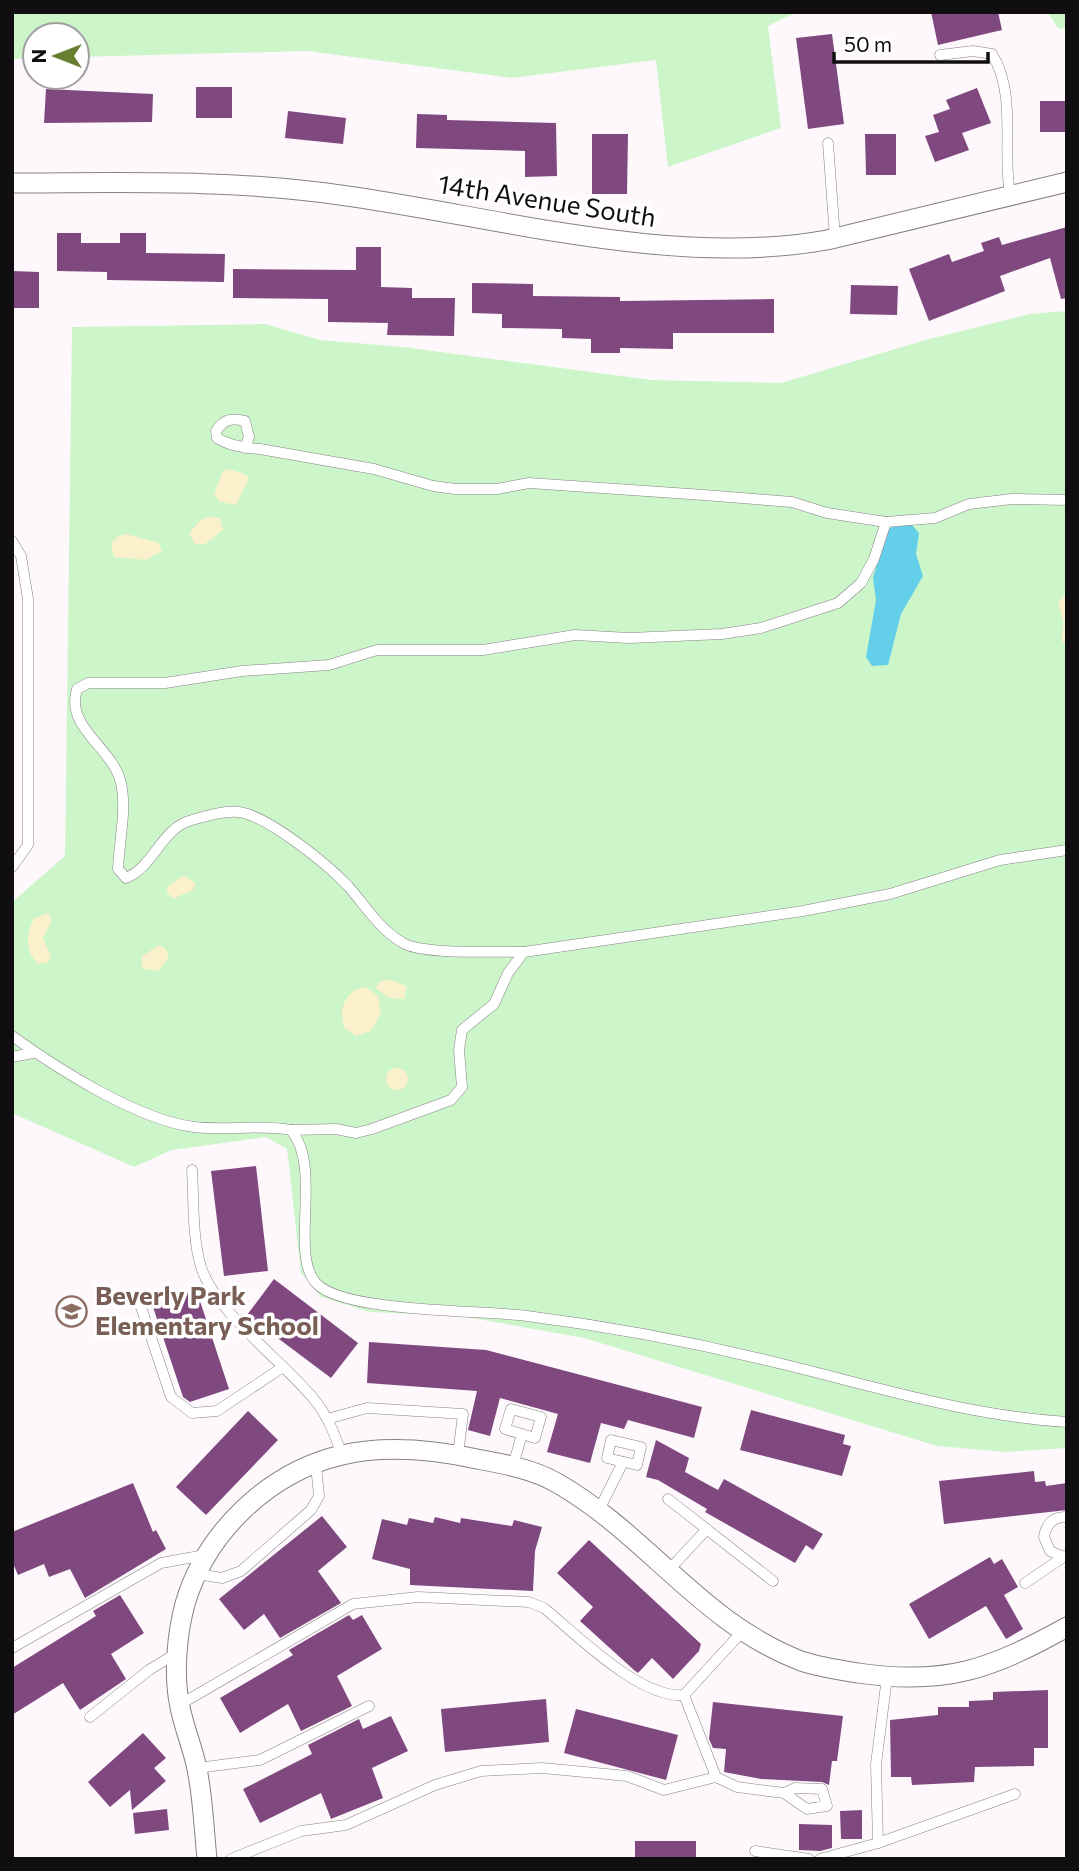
<svg xmlns="http://www.w3.org/2000/svg" width="1079" height="1871" font-family="Commissioner,sans-serif">
  <style>
    .green { fill: #ccf6c9 }
    .sand { fill: #faf0cb }
    .water { fill: #64cfe9 }
    .building { fill: #7f497f }
    .lines { fill: none; stroke-linecap: round; stroke-linejoin: round }
    .lane-casing { stroke: #868186; stroke-width: 11 }
    .street-casing { stroke: #868186; stroke-width: 21 }
    .lane { stroke: #fff; stroke-width: 10 }
    .street { stroke: #fff; stroke-width: 19 }
    .labels { text-anchor: middle; stroke-width: 7; stroke-linejoin: round; paint-order: stroke }
    .street-label { font-size: 26px; fill: #100e10; stroke: #fff }
    .education-label { font-size: 26px; font-weight: bold; fill: #785e54; stroke: #fff; text-anchor: start }
  </style>
  <rect width="100%" height="100%" fill="#fef8fd"/>
  <g class="green">
    <polygon points="12,12 797,12 768,26 781,128 668,167 656,60 512,78 307,51 77,57 77,35 35,35 35,58 12,59"/>
    <polygon points="1047,12 1067,12 1067,28 1059,29"/>
    <polygon points="1067,311 1067,1448 1006,1452 937,1446 584,1338 461,1316 370,1312 321,1297 301,1273 287,1149 266,1137 172,1150 134,1167 12,1113 12,902 65,856 72,327 265,324 320,340 403,347 652,380 781,383 929,339 1030,314"/>
  </g>
  <g class="sand">
    <polygon points="228,469 245,474 249,479 236,505 220,502 214,494 222,473"/>
    <polygon points="208,517 220,518 223,530 205,544 195,544 189,533 202,519"/>
    <polygon points="126,534 159,543 162,551 146,560 114,557 111,543 117,537"/>
    <polygon points="1064,596 1067,598 1067,643 1062,642 1063,622 1058,602"/>
    <polygon points="184,875 195,883 193,890 173,899 167,892 167,887"/>
    <path d="M48 913 52 920 43 938 51 957 47 963 38 964C25 951 25 933 35 918Z"/>
    <polygon points="159,945 165,948 169,957 158,971 143,969 141,957"/>
    <polygon points="390,980 407,986 404,999 389,998 376,988 380,981"/>
    <path d="M366 987 378 996 381 1013 371 1031 356 1036 344 1027C338 1009 346 989 366 987Z"/>
    <circle cx="397" cy="1079" r="11"/>
  </g>
  <polygon class="water" points="911,524 919,533 916,554 923,576 901,614 888,665 872,666 866,657 876,600 873,578 887,530 892,527"/>
  <g class="building">
    <polygon points="931,12 998,12 1002,30 938,45"/>
    <polygon points="832,34 844,124 808,129 796,38"/>
    <rect x="196" y="87" width="36" height="31"/>
    <polygon points="977,88 991,123 962,133 969,150 935,162 925,136 939,132 933,115 950,109 946,100"/>
    <polygon points="46,89 153,94 152,122 44,123"/>
    <rect x="1040" y="101" width="27" height="31"/>
    <polygon points="288,111 346,118 343,144 285,138"/>
    <polygon points="417,114 447,115 447,120 556,123 557,176 525,177 525,151 416,148"/>
    <polygon points="592,134 628,134 627,194 592,194"/>
    <polygon points="865,134 896,134 896,175 866,175"/>
    <polygon points="1067,227 1067,298 1061,299 1050,258 1000,276 1005,291 929,321 909,269 949,254 952,262 984,251 981,243 999,237 1002,245"/>
    <polygon points="57,233 81,233 81,243 120,243 120,233 146,233 146,253 225,254 224,282 107,280 107,272 57,271"/>
    <polygon points="356,247 381,247 381,287 412,288 412,298 455,298 454,336 387,335 388,323 328,322 328,299 233,298 233,269 356,270"/>
    <polygon points="12,271 39,272 39,308 12,308"/>
    <polygon points="472,283 533,284 533,296 620,297 620,301 774,299 774,333 673,333 673,349 620,348 620,353 591,353 591,339 562,338 562,329 502,328 502,314 472,313"/>
    <polygon points="851,285 898,286 897,315 850,314"/>
    <polygon points="256,1166 268,1271 224,1276 211,1171"/>
    <polygon points="274,1279 358,1343 331,1378 247,1315"/>
    <polygon points="196,1289 229,1389 190,1402 183,1397 152,1304"/>
    <polygon points="369,1342 486,1350 702,1407 694,1438 628,1420 624,1429 601,1423 590,1463 547,1452 558,1414 500,1398 490,1436 468,1430 477,1391 367,1383"/>
    <polygon points="751,1410 845,1435 843,1444 851,1446 842,1476 740,1450"/>
    <polygon points="248,1411 278,1440 206,1515 176,1487"/>
    <polygon points="656,1440 689,1458 685,1472 718,1490 724,1479 823,1534 813,1550 806,1545 795,1563 705,1512 707,1509 658,1480 646,1477"/>
    <polygon points="1034,1471 1035,1482 1045,1481 1046,1486 1067,1483 1067,1510 944,1524 939,1481"/>
    <polygon points="133,1483 153,1532 156,1530 166,1549 85,1598 70,1569 49,1577 44,1564 18,1575 12,1561 12,1532"/>
    <polygon points="322,1516 347,1547 318,1571 341,1603 280,1638 264,1614 244,1630 219,1599"/>
    <polygon points="435,1517 460,1523 461,1518 512,1526 514,1520 542,1527 535,1551 533,1591 410,1585 410,1569 372,1559 382,1519 407,1525 409,1518 433,1523"/>
    <polygon points="589,1540 701,1644 699,1651 673,1679 652,1658 638,1673 634,1670 580,1621 593,1607 557,1573"/>
    <polygon points="990,1557 994,1564 1002,1559 1018,1587 1004,1595 1023,1629 1006,1639 986,1606 929,1639 909,1604"/>
    <polygon points="120,1595 144,1633 111,1654 126,1679 80,1710 63,1683 12,1715 12,1668 96,1616 93,1611"/>
    <polygon points="349,1615 353,1620 362,1615 382,1649 337,1676 352,1706 301,1731 288,1704 240,1733 220,1698 293,1655 289,1650"/>
    <polygon points="1048,1690 1048,1748 1034,1748 1034,1766 975,1767 974,1782 912,1785 911,1777 891,1777 890,1720 938,1715 938,1707 969,1707 969,1701 993,1700 993,1692"/>
    <polygon points="546,1699 549,1742 445,1752 441,1709"/>
    <polygon points="713,1702 843,1716 837,1761 832,1761 829,1785 822,1782 761,1779 724,1772 726,1749 713,1748 709,1739"/>
    <polygon points="576,1709 678,1735 666,1780 564,1753"/>
    <polygon points="391,1716 408,1751 372,1768 383,1798 331,1819 321,1793 260,1823 243,1789 312,1754 308,1745 359,1719 363,1729"/>
    <polygon points="143,1733 166,1758 154,1768 166,1781 132,1810 130,1790 110,1807 88,1782"/>
    <polygon points="167,1809 169,1830 135,1834 133,1813"/>
    <polygon points="862,1810 862,1839 841,1839 840,1811"/>
    <polygon points="799,1824 832,1825 832,1848 820,1851 799,1850"/>
    <polygon points="635,1841 696,1841 696,1858 635,1859"/>
  </g>
  <g class="lines">
    <defs>
      <g id="lane">
        <path d="M940 55 973 51 992 54C1017 94 1002 149 1010 194"/>
        <polyline points="828,143 835,238"/>
        <path d="M245 448 249 437 245 421C231 418 224 419 216 431L217 438C230 446 244 448 260 449L374 469 433 486 455 489H497L529 483 704 495 792 502 827 513 886 522"/>
        <polyline points="12,541 21,556 28,599 28,845 12,867"/>
        <path d="M524 952C497 951 423 955 403 943 379 929 365 905 348 886 327 864 268 816 239 812 225 810 206 816 192 820 161 828 155 866 126 878L118 869C119 841 127 810 121 783 112 746 65 729 77 689L88 683H165L242 671 329 665 377 650H483L575 635 629 638 722 634 761 628 838 603 861 583 874 559 886 522 935 518 969 504 1012 499 1067 500"/>
        <path d="M12 1036C58 1069 138 1120 194 1127 226 1131 258 1124 291 1130 323 1168 289 1253 316 1283 343 1313 482 1310 527 1316 614 1327 698 1343 782 1364 877 1387 969 1416 1067 1422"/>
        <polyline points="12,1057 33,1053"/>
        <polyline points="291,1130 336,1129 356,1133 372,1129 451,1100 462,1087 459,1050 462,1030 494,1004 508,973 524,952 803,911 890,894 1000,860 1067,850"/>
        <path d="M192 1170C194 1201 192 1237 201 1267 215 1311 282 1361 313 1398 327 1414 335 1435 342 1455"/>
        <polyline points="140,1304 171,1397 192,1413 217,1411 283,1367"/>
        <polygon points="511,1409 541,1417 535,1438 505,1429"/>
        <polyline points="327,1419 367,1408 463,1414 458,1455"/>
        <polygon points="611,1440 641,1447 637,1465 607,1458"/>
        <polyline points="513,1466 522,1434"/>
        <polyline points="668,1499 773,1581"/>
        <polyline points="599,1510 623,1462"/>
        <path d="M1064 1557 1050 1551 1044 1537C1046 1524 1053 1516 1067 1517"/>
        <polyline points="668,1571 707,1529"/>
        <polyline points="197,1574 222,1578 241,1571 311,1510 319,1496 316,1465"/>
        <polyline points="1025,1583 1065,1556"/>
        <polyline points="12,1648 161,1563 205,1555"/>
        <polyline points="684,1695 741,1633"/>
        <path d="M179 1705 353 1604 418 1597 529 1602 544 1608C577 1635 640 1699 684 1695L716 1777 737 1787 784 1793 807 1809 827 1806 822 1789 795 1788 784 1793"/>
        <polyline points="90,1717 149,1670 177,1653"/>
        <polyline points="197,1768 260,1760 369,1706"/>
        <polyline points="878,1843 876,1764 887,1677"/>
        <polyline points="755,1851 809,1859"/>
        <polyline points="231,1859 301,1831 346,1825 435,1785 481,1771 542,1768 627,1776 664,1790 716,1777"/>
        <polyline points="820,1859 878,1843 1015,1794"/>
      </g>
      <g id="street">
        <path d="M12 183C122 183 231 179 340 195 494 216 672 268 827 240L1067 182"/>
        <path d="M207 1859C204 1829 203 1798 197 1769 193 1748 184 1728 180 1707 173 1675 177 1634 185 1604 206 1532 269 1472 342 1455 385 1445 435 1450 477 1459 504 1464 533 1469 557 1483 648 1535 700 1622 801 1661 819 1667 839 1670 858 1673 946 1686 991 1669 1067 1627"/>
      </g>
    </defs>
    <use href="#lane" class="lane-casing"/>
    <use href="#street" class="street-casing"/>
    <use href="#lane" class="lane"/>
    <use href="#street" class="street"/>
  </g>
  <defs>
    <symbol id="school-ring" viewBox="-11 -11 22 22"><circle r="9.5" fill="#fff" stroke="#8d6e63" stroke-width="1.5"/><path d="M0-5L7-2L0 1L-7-2ZM-4 1L0 2.5L4 1V4Q0 6-4 4Z" fill="#8d6e63"/></symbol>
  </defs>
  <g fill-rule="evenodd">
    <use href="#school-ring" x="54" y="1294" width="35" height="35"/>
  </g>
  <g class="labels">
    <g class="street-label">
      <text transform="translate(547 201) rotate(9)" y="9">14th Avenue South</text>
    </g>
    <g class="education-label">
      <text x="95" y="1305">Beverly Park<tspan x="95" dy="30">Elementary School</tspan></text>
    </g>
  </g>
  <rect width="1079" height="1871" fill="none" stroke="#100e10" stroke-width="28"/>
  <g transform="translate(56 56) rotate(270)"><circle r="33" fill="#ffffff" stroke="#9f9f9f" stroke-width="2"/>
  <path d="M0-5L12 26L0 18L-12 26Z" fill="#687f31"/>
  <text y="-10" font-size="19" font-weight="bold" text-anchor="middle" fill="#100e10">N</text>
  </g>
  <path d="M834 52v10h154v-10" fill="none" stroke="#100e10" stroke-width="3.5"/>
  <text x="844" y="52" font-size="21" fill="#100e10" stroke="#ffffff" stroke-width="5" paint-order="stroke">50 m</text>
</svg>
